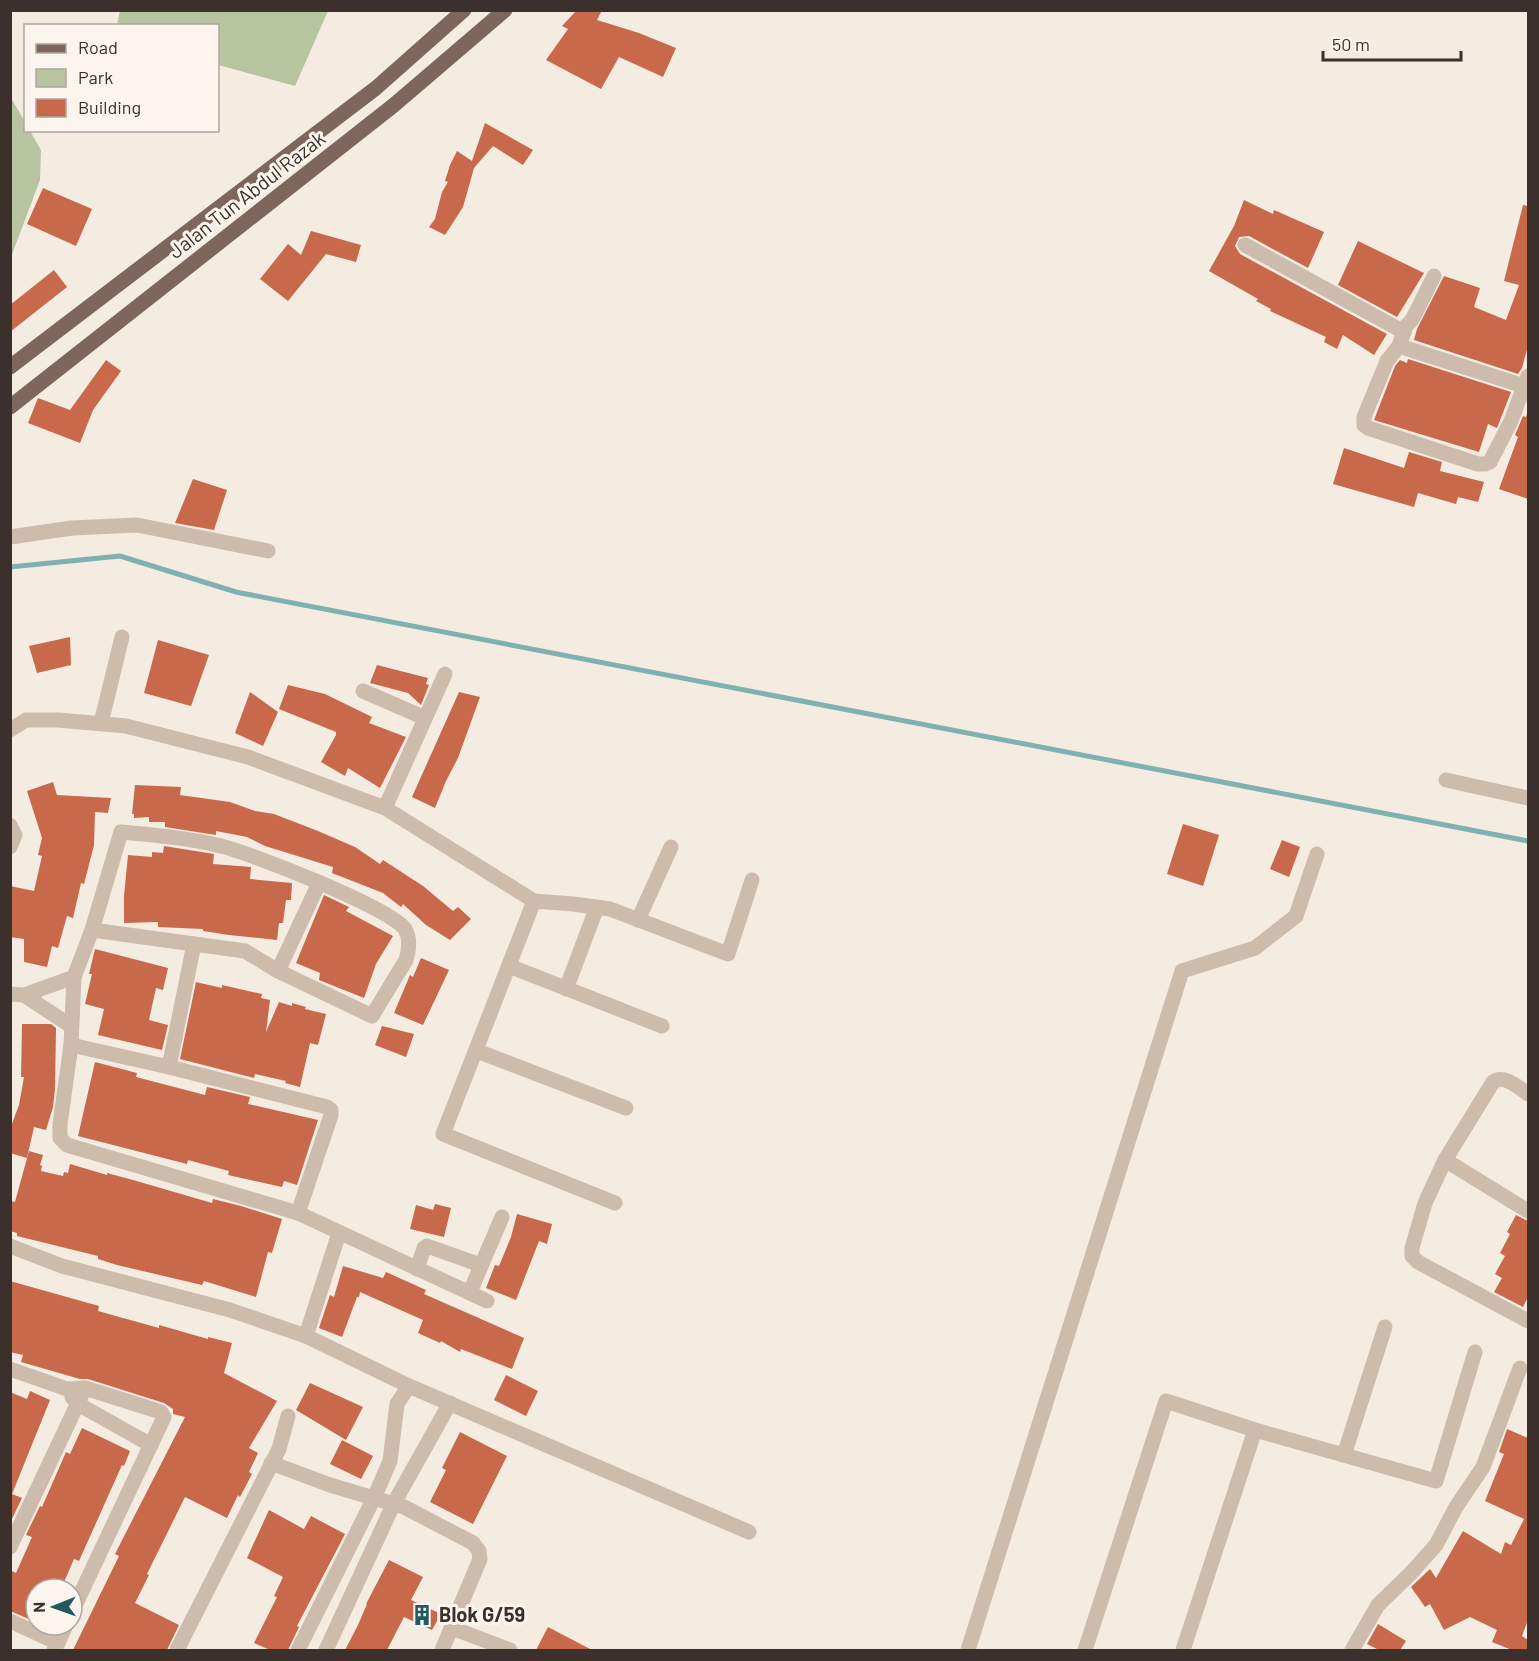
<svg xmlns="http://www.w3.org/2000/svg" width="1539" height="1661" font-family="Barlow,sans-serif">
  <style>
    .green { fill: #b8c4a0 }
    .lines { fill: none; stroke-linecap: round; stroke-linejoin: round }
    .stream { stroke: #7fb0b2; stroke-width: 5 }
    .building { fill: #c8694b }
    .street { stroke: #cdbbac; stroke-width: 15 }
    .primary { stroke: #7d675c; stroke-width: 15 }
    .labels { text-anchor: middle; stroke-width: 6; stroke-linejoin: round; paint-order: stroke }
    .street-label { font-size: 20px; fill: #3b302b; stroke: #fbf5ee }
    .poi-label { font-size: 20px; font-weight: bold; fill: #3b302b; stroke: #fbf5ee; text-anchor: start }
  </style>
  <rect width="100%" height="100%" fill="#f4ebe1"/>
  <g class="green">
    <polygon points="120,10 328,10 328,11 295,86 218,65 218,26 117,25"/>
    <polygon points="10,96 25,122 26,130 30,131 41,150 40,180 11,257"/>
  </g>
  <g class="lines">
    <polyline class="stream" points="10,567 120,556 236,592 1528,841"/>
  </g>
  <g class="building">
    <polygon points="577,10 602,10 597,20 639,33 676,48 663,77 619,57 601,89 546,60 568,29 562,26"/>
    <polygon points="485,123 533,150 523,165 493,146 474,168 463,207 445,235 429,227 435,219 442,192 448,182 445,181 450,165 457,151 472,161"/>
    <polygon points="43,188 92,209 76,246 27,224"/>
    <polygon points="1244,200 1273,214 1274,210 1324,232 1308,268 1249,236 1239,237 1235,246 1240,254 1387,334 1374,355 1343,335 1337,349 1324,342 1326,337 1270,311 1271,309 1256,301 1258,299 1209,271 1234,226"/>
    <polygon points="1523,205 1528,206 1528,346 1522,368 1518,374 1414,340 1417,329 1444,276 1480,288 1474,307 1506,320 1519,285 1504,281"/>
    <polygon points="311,231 361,245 356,262 326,254 288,301 260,279 288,244 301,255"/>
    <polygon points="1358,241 1424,273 1397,317 1338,285"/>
    <polygon points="54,270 67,287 10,332 10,305"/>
    <polygon points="1408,359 1511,392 1497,428 1488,424 1479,452 1374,420 1395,366 1400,360 1407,363"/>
    <polygon points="106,360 121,371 93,410 80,443 28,423 38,398 70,410"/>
    <polygon points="1527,414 1528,414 1528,499 1499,489 1518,437 1515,435 1523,416 1526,417"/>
    <polygon points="1344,448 1404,468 1409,452 1442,462 1440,471 1484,482 1478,502 1458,497 1456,504 1418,493 1414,507 1333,484"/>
    <polygon points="193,479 227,490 214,530 175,523"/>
    <polygon points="70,637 71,665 37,673 29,646"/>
    <polygon points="158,640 209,655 191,706 144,693"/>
    <polygon points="377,665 428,678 426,684 429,685 421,705 408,693 370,683"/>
    <polygon points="288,685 325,694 372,717 369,723 406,737 380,788 348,768 345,776 321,762 336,735 336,732 279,709"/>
    <polygon points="250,692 278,712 263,746 235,733"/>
    <polygon points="459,692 480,697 458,758 446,781 435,808 412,797"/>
    <polygon points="53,782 57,795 111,798 108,813 95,812 94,845 84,884 81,883 73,918 67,916 58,948 52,946 47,967 24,962 24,939 10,937 10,886 34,891 42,856 38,855 42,838 27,791"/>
    <polygon points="135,785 181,787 180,795 230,802 255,811 274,814 318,831 355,847 380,864 383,860 423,886 453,911 458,907 471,919 450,940 426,925 403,904 401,907 383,893 332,873 333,867 265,846 247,837 216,831 216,835 165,827 165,822 149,822 149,817 134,818 134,814 132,814"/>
    <polygon points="1183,824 1219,835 1203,886 1167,874"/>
    <polygon points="1282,840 1300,847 1289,877 1270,869"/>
    <polygon points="164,846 214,854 213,864 251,867 250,879 292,883 291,900 286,900 283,923 279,923 277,940 229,935 203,931 203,929 158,927 158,922 124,923 124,896 128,855 152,857 152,852 163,853"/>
    <polygon points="324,895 349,907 346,911 393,936 376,964 364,998 319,980 320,973 296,963"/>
    <polygon points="95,949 168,968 163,990 156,988 149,1020 168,1025 162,1050 98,1035 104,1009 85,1004 92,974 89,974"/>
    <polygon points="421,958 449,970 423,1025 394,1013 410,975 413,977"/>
    <polygon points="196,982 222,988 222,985 262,994 261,998 270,1000 266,1032 279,1002 292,1006 292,1003 306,1007 305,1009 326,1014 318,1045 310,1043 300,1087 285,1083 286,1081 255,1074 254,1078 180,1059"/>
    <polygon points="22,1024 51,1024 56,1028 55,1089 53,1107 46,1130 34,1127 27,1158 10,1153 10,1129 19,1105 24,1077 21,1077"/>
    <polygon points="382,1026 414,1034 406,1057 375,1045"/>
    <polygon points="95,1062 137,1073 136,1077 205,1095 207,1087 250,1097 248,1104 318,1120 297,1185 284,1181 282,1187 228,1175 229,1171 188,1160 187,1164 78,1136"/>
    <polygon points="29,1151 43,1155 40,1165 42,1166 41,1171 63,1176 64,1172 68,1173 70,1164 107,1175 107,1173 133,1180 212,1203 213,1199 241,1206 282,1219 272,1253 268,1252 256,1297 204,1281 202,1285 117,1265 98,1259 98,1256 17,1236 17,1233 10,1231 10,1201 15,1202"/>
    <polygon points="435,1204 451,1208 444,1237 410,1229 416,1205 433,1210"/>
    <polygon points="517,1214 552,1224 547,1244 539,1241 516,1300 486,1288 495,1265 499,1266 511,1237"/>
    <polygon points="1516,1215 1528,1221 1528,1297 1523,1307 1494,1292 1502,1278 1495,1274 1505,1256 1500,1253 1510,1234 1507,1232"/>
    <polygon points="343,1266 383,1278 386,1272 426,1290 424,1294 524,1338 512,1369 461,1349 460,1352 441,1341 440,1343 418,1333 423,1320 360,1292 359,1297 357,1297 342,1337 319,1328 330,1295 334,1297"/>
    <polygon points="10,1281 99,1306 98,1311 123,1318 159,1328 159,1325 208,1339 208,1337 232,1343 224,1373 277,1401 249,1448 258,1453 249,1472 252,1474 240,1497 238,1495 227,1518 185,1497 147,1574 149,1575 135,1603 179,1625 167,1650 73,1650 119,1556 115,1554 185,1417 173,1414 173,1409 164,1403 88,1379 80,1379 21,1362 23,1355 10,1352"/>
    <polygon points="506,1375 538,1391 526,1416 494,1400"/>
    <polygon points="310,1383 363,1407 346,1440 296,1410"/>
    <polygon points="30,1391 50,1400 12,1494 22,1498 10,1523 10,1392 27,1399"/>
    <polygon points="82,1428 130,1451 124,1466 122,1465 79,1561 74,1559 61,1589 36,1589 36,1622 10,1611 10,1570 16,1573 32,1537 26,1535 40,1506 42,1507 66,1452 70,1454"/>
    <polygon points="1507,1429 1528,1438 1528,1620 1522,1636 1528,1640 1528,1650 1512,1650 1492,1642 1497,1630 1470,1617 1444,1630 1430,1604 1425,1607 1411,1587 1430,1569 1436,1578 1463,1531 1501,1554 1505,1542 1511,1545 1524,1519 1485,1501 1504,1454 1499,1452"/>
    <polygon points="460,1432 507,1456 473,1524 430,1502 446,1470 442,1468"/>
    <polygon points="342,1440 373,1456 361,1479 330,1464"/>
    <polygon points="269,1510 304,1529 311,1516 345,1534 297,1626 299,1627 288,1650 270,1650 254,1643 277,1597 274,1596 283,1577 247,1558"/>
    <polygon points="389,1560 423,1577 411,1600 441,1614 432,1630 404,1617 387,1650 345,1650 358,1625 367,1604 366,1604"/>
    <polygon points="1378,1624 1406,1641 1400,1650 1379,1650 1367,1644"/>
    <polygon points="548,1627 592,1650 536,1650"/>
  </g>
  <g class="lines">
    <g class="street">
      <polyline points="1245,245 1404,332"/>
      <polyline points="1434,276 1412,320 1406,326 1399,346 1387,361 1364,417 1364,425 1368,428 1478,464 1485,464 1490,462 1511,421 1528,376"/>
      <polyline points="1399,346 1524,386"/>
      <polyline points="10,537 72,528 137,525 268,551"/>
      <polyline points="363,691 425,718"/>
      <polyline points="101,723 122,637"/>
      <polyline points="10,730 26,720 58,720 126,726 248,757 385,808 534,901 443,1134 615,1203"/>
      <polyline points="1446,780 1528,798"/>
      <polyline points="385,808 445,674"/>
      <polyline points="10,825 15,835 10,847"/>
      <polyline points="534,901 573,904 610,909 728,954 752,880"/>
      <polyline points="638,920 671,847"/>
      <path d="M92 930 245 951 278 971 372 1016 406 960C409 950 411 939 405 929 388 907 253 854 221 846 188 838 155 835 121 832L92 930 74 977 71 1045 60 1124V1138L67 1145 298 1213 487 1301"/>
      <polyline points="509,966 662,1026"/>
      <polyline points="278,971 319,883"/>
      <polyline points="566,989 597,907"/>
      <polyline points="10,994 24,995 74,977"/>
      <polyline points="24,995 71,1026"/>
      <polyline points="71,1045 169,1067 327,1107 331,1110 331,1115 298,1213"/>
      <polyline points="477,1051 626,1108"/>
      <polyline points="169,1067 194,944"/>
      <path d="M1528 1094C1518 1087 1504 1074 1493 1082L1445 1160 1425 1203 1412 1248V1256L1418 1262 1528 1321"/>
      <polyline points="1445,1160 1528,1211"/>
      <polyline points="10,1246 62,1266 230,1310 306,1336 409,1386 749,1532"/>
      <polyline points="417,1269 424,1248 427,1246 481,1265"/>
      <polyline points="470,1292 502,1217"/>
      <polyline points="306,1336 339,1233"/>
      <polyline points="10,1369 67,1389 85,1388 161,1412 164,1417 72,1612"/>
      <polyline points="72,1397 78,1404 151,1445"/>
      <polyline points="1344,1455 1385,1327"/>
      <polyline points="271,1463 330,1485 404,1507 473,1543 479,1551 480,1559 442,1650"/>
      <polyline points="10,1547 85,1388"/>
      <polyline points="10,1621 58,1643 54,1650"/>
      <polyline points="452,1628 510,1650"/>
      <polyline points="58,1643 66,1625"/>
      <polyline points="177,1650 279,1449 288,1416"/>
      <polyline points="298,1650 374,1498 390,1461 397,1404 409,1386"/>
      <polyline points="326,1650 394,1503 450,1403"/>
      <polyline points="968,1650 1182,971 1255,948 1296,916 1317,854"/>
      <polyline points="1085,1650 1166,1401 1255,1430 1436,1481 1475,1352"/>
      <polyline points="1183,1650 1255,1430"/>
      <polyline points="1352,1650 1378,1605 1411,1573 1436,1545 1456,1507 1483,1467 1520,1368"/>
    </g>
    <g class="primary">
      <polyline points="10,367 376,88 464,10"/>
      <polyline points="10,407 394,105 505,10"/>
    </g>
  </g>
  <defs>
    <symbol id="building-bare" viewBox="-9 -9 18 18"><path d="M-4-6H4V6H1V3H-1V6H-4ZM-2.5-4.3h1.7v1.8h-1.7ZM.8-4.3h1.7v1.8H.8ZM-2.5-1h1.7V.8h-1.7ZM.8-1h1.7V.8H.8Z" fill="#1f5a5e" stroke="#fbf5ee" stroke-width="2.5" paint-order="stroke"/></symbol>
  </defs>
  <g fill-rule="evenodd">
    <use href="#building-bare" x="407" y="1600" width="30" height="30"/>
  </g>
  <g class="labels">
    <g class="street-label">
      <text transform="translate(247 195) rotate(-38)" y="7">Jalan Tun Abdul Razak</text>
    </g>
    <g class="poi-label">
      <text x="439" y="1622">Blok G/59</text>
    </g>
  </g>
  <rect width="1539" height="1661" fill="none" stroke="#3b302b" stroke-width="24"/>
  <rect x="24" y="24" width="195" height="108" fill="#fbf5ee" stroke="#aea6a0" stroke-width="1.5"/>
  <rect x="36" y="44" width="30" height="9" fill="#7d675c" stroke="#aea6a0" stroke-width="1.5"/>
  <text x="78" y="54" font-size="18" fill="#3b302b">Road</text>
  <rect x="36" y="69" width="30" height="18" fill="#b8c4a0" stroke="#aea6a0" stroke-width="1.5"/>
  <text x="78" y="84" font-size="18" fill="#3b302b">Park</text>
  <rect x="36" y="99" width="30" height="18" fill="#c8694b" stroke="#aea6a0" stroke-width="1.5"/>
  <text x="78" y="114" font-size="18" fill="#3b302b">Building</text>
  <g transform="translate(54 1607) rotate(269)"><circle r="28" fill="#fbf5ee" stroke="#aea6a0" stroke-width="1.5"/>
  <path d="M0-4.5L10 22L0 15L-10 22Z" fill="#1f5a5e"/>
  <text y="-9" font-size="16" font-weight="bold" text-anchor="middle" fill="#3b302b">N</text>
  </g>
  <path d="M1323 51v9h138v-9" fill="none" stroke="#3b302b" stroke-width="3"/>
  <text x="1332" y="51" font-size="18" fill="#3b302b" stroke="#fbf5ee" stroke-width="4.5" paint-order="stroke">50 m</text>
</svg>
